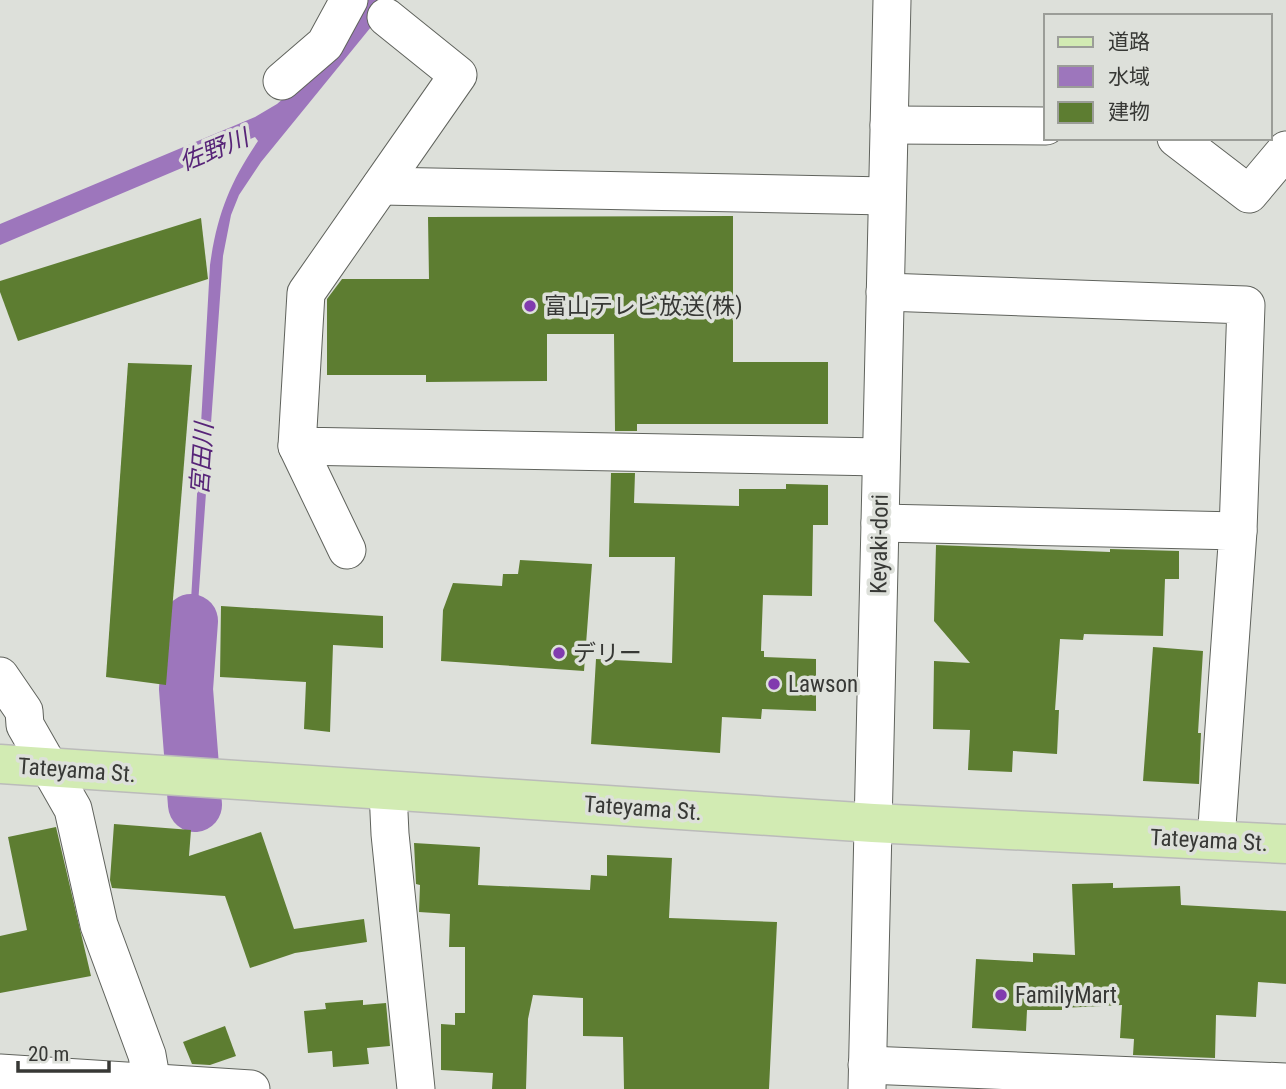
<svg xmlns="http://www.w3.org/2000/svg" width="1286" height="1089" font-family="'Roboto Condensed','Noto Sans JP',sans-serif">
  <style>
    .water { fill: #9d76bc }
    .lines { fill: none; stroke-linecap: round; stroke-linejoin: round }
    .river { stroke: #9d76bc; stroke-width: 54 }
    .building { fill: #5d7d31 }
    .minor-casing { stroke: #60635d; stroke-width: 39 }
    .major-casing { stroke: #bbbbba; stroke-width: 41 }
    .minor { stroke: #fff; stroke-width: 37 }
    .major { stroke: #d2ebb3; stroke-width: 38 }
    .poi-dot { fill: #813bae; stroke: #dde0da; stroke-width: 2.5 }
    .labels { text-anchor: middle; stroke-width: 7; stroke-linejoin: round; paint-order: stroke }
    .poi-label { font-size: 23px; fill: #373835; stroke: #dde0da; text-anchor: start }
    .street-label { font-size: 23px; fill: #373835; stroke: #dde0da }
    .water-label { font-size: 24px; font-style: italic; fill: #572478; stroke: #dde0da }
  </style>
  <rect width="100%" height="100%" fill="#dde0da"/>
  <path class="water" d="M367 0H393L261 162 239 195 231 215 223 256 192 688 198 690 191 699 180 690 188 654 210 265C217 215 230 182 258 141L255 137 0 245V224L255 117 277 104 292 91Z"/>
  <g class="lines">
    <polyline class="river" points="191,621 186,689 195,805"/>
  </g>
  <g class="building">
    <polygon points="733,216 733,362 828,362 828,424 637,424 637,431 615,431 614,334 547,334 547,381 426,382 426,375 327,375 327,299 342,279 429,279 428,217"/>
    <polygon points="201,218 208,279 18,341 0,292 0,281"/>
    <polygon points="128,363 192,365 166,685 106,677"/>
    <polygon points="611,473 635,473 634,503 739,506 739,489 786,489 786,484 828,485 828,525 813,525 812,596 763,595 761,651 764,651 764,657 816,659 816,711 762,709 761,719 722,717 720,753 591,744 596,659 672,663 675,557 609,557"/>
    <polygon points="936,545 1110,552 1110,549 1179,551 1179,579 1165,579 1163,636 1084,634 1083,640 1060,639 1055,710 1059,710 1057,754 1013,751 1012,772 968,770 970,730 933,729 934,661 970,663 934,621"/>
    <polygon points="520,560 592,564 584,671 441,661 443,610 453,583 502,586 503,574 518,574"/>
    <polygon points="221,606 383,616 383,648 333,645 330,732 304,729 306,682 220,677"/>
    <polygon points="1153,647 1203,651 1198,733 1201,733 1199,784 1143,781"/>
    <polygon points="114,824 191,830 189,856 261,832 294,929 364,919 367,942 295,953 250,968 225,896 112,888 110,880"/>
    <polygon points="56,827 91,976 0,993 0,936 27,930 8,837"/>
    <polygon points="414,843 480,847 478,885 590,890 591,875 607,876 607,855 672,858 669,918 777,922 769,1089 624,1089 623,1037 583,1036 583,998 533,995 528,1019 526,1089 492,1089 493,1073 441,1070 441,1024 455,1025 455,1013 465,1013 465,947 449,947 450,914 419,912 420,885 416,884"/>
    <polygon points="1113,883 1113,888 1180,886 1181,905 1286,911 1286,984 1258,982 1256,1017 1216,1015 1215,1058 1133,1055 1134,1039 1120,1038 1122,1005 1062,1008 1062,1010 1027,1010 1026,1031 972,1028 976,959 1033,962 1033,953 1075,955 1072,884"/>
    <polygon points="363,1000 363,1005 386,1003 390,1046 367,1048 369,1064 333,1067 332,1051 308,1053 304,1011 326,1009 325,1003"/>
    <polygon points="225,1026 236,1056 210,1065 192,1064 183,1042"/>
  </g>
  <g class="lines">
    <defs>
      <g id="minor">
        <polyline points="386,17 458,75 306,293 297,446 881,457"/>
        <polyline points="282,81 325,44 349,0"/>
        <polyline points="889,125 1046,126"/>
        <polyline points="1176,138 1249,194 1286,150"/>
        <polyline points="381,186 887,196"/>
        <polyline points="885,292 1246,305 1238,531"/>
        <polyline points="297,446 347,550"/>
        <polyline points="880,523 1238,531 1216,840"/>
        <polyline points="0,676 24,711 25,725 73,809 99,925 147,1055 153,1089"/>
        <polyline points="388,791 390,834 416,1089"/>
        <polyline points="867,1065 1286,1082"/>
        <polyline points="0,1073 251,1089"/>
        <polyline points="867,1089 892,0"/>
      </g>
      <polyline id="major" points="0,764 873,823 1286,844"/>
    </defs>
    <use href="#minor" class="minor-casing"/>
    <use href="#major" class="major-casing"/>
    <use href="#minor" class="minor"/>
    <use href="#major" class="major"/>
  </g>
  <g class="poi-dot">
    <circle cx="530" cy="306" r="7"/>
    <circle cx="559" cy="653" r="7"/>
    <circle cx="774" cy="684" r="7"/>
    <circle cx="1001" cy="995" r="7"/>
  </g>
  <g class="labels">
    <g class="poi-label">
      <text x="544" y="314">富山テレビ放送(株)</text>
      <text x="573" y="661">デリー</text>
      <text x="788" y="692">Lawson</text>
      <text x="1015" y="1003">FamilyMart</text>
    </g>
    <g class="street-label">
      <text transform="translate(879 544) rotate(-89)" y="8">Keyaki-dori</text>
      <text transform="translate(77 770) rotate(4)" y="8">Tateyama St.</text>
      <text transform="translate(643 808) rotate(4)" y="8">Tateyama St.</text>
      <text transform="translate(1209 840) rotate(3)" y="8">Tateyama St.</text>
    </g>
    <g class="water-label">
      <text transform="translate(214 150) rotate(-22)" y="8">佐野川</text>
      <text transform="translate(202 459) rotate(-86)" y="8">宮田川</text>
    </g>
  </g>
  <rect x="1044" y="14" width="228" height="126" fill="#dde0da" stroke="#9b9d98" stroke-width="2"/>
  <rect x="1058" y="37" width="35" height="10" fill="#d2ebb3" stroke="#9b9d98" stroke-width="2"/>
  <text x="1108" y="49" font-size="21" fill="#373835">道路</text>
  <rect x="1058" y="66" width="35" height="21" fill="#9d76bc" stroke="#9b9d98" stroke-width="2"/>
  <text x="1108" y="84" font-size="21" fill="#373835">水域</text>
  <rect x="1058" y="102" width="35" height="21" fill="#5d7d31" stroke="#9b9d98" stroke-width="2"/>
  <text x="1108" y="119" font-size="21" fill="#373835">建物</text>
  <path d="M18 1061v10h91v-10" fill="none" stroke="#373835" stroke-width="3.5"/>
  <text x="28" y="1061" font-size="21" fill="#373835" stroke="#dde0da" stroke-width="5" paint-order="stroke">20 m</text>
</svg>
